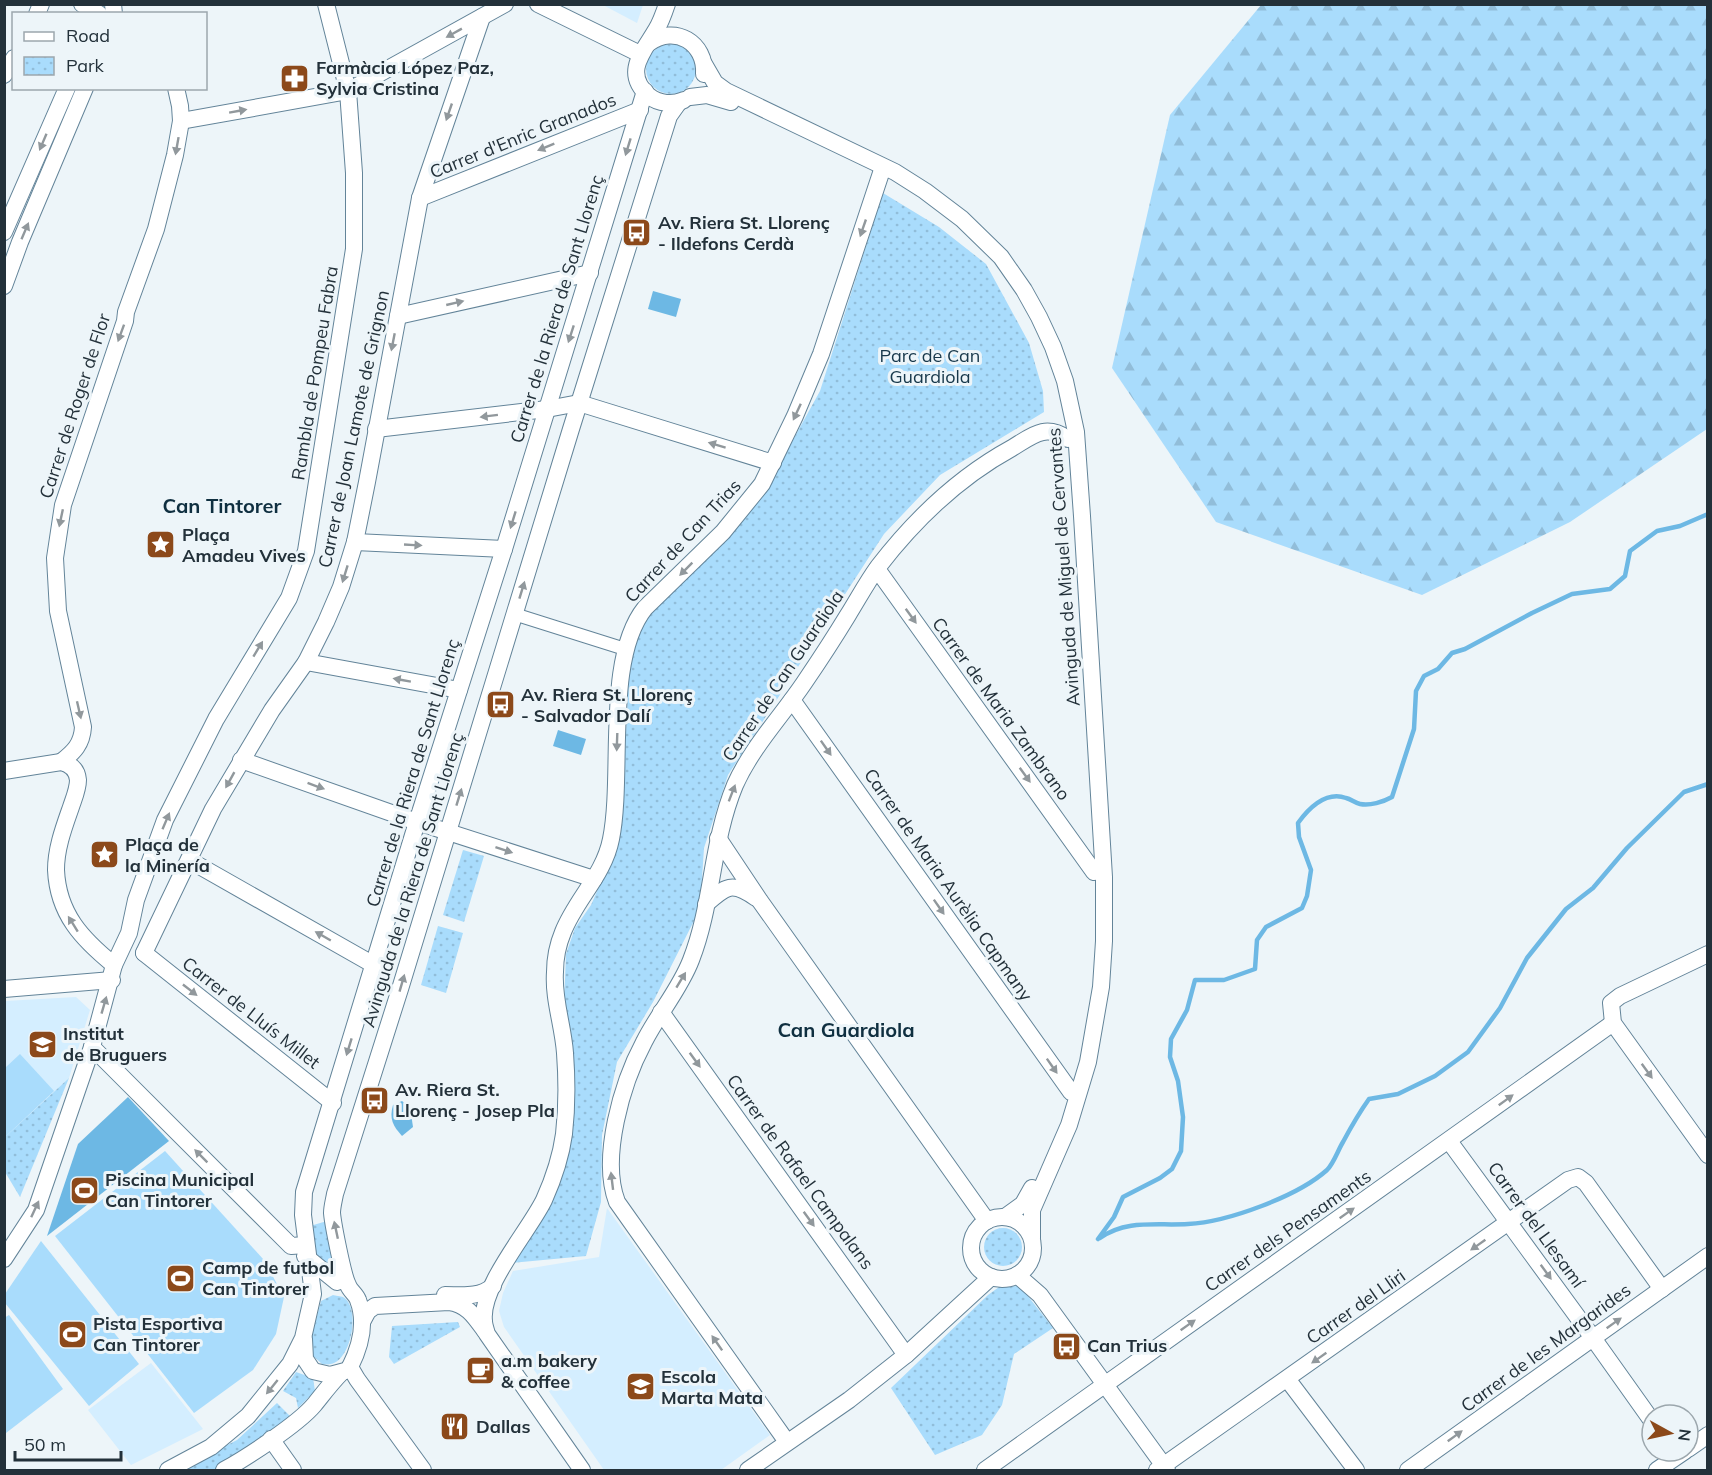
<svg xmlns="http://www.w3.org/2000/svg" width="1712" height="1475" font-family="Mulish,sans-serif">
  <style>
    .built { fill: #d4eeff }
    .grass { fill: #a9dcfc }
    .forest { fill: url(#forest-firs) }
    .park { fill: url(#park-dots) }
    .water { fill: #6db8e4 }
    .lines { fill: none; stroke-linecap: round; stroke-linejoin: round }
    .stream { stroke: #6db8e4; stroke-width: 4.5 }
    .pedestrian-casing { stroke: #638499; stroke-width: 14 }
    .minor-casing { stroke: #638499; stroke-width: 18 }
    .pedestrian { stroke: #fff; stroke-width: 12 }
    .minor { stroke: #fff; stroke-width: 16 }
    .oneway { fill: #91989c }
    .labels { text-anchor: middle; stroke-width: 6; stroke-linejoin: round; paint-order: stroke }
    .poi-label { font-size: 18px; font-weight: bold; fill: #23313a; stroke: #edf5f9; text-anchor: start }
    .street-label { font-size: 18px; fill: #23313a; stroke: #edf5f9 }
    .park-label { font-size: 18px; fill: #17384b; stroke: #edf5f9 }
    .neighbourhood-label { font-size: 20px; font-weight: bold; fill: #0f2f40; stroke: #edf5f9 }
  </style>
  <defs>
    <pattern id="forest-firs" width="22" height="20" patternUnits="userSpaceOnUse" patternTransform="scale(1.5)"><rect width="22" height="20" fill="#a9dcfc"/><path d="M5 1l3.5 6h-7zM16 11l3.5 6h-7z" fill="#91bdd9"/></pattern>
    <pattern id="park-dots" width="8" height="8" patternUnits="userSpaceOnUse" patternTransform="scale(1.5)"><rect width="8" height="8" fill="#a9dcfc"/><path d="M2 2h.1M6 6h.1" fill="none" stroke="#91bdd9" stroke-width="1.8" stroke-linecap="round"/></pattern>
  </defs>
  <rect width="100%" height="100%" fill="#edf5f9"/>
  <g class="built">
    <polygon points="603,5 643,5 637,23"/>
    <polygon points="76,997 90,1010 69,1078 5,1137 5,1001"/>
    <polygon points="607,1208 770,1435 721,1470 604,1470 504,1327 499,1311 503,1293 513,1271 599,1257"/>
    <polygon points="151,1363 203,1429 131,1465 88,1410"/>
  </g>
  <g class="grass">
    <polygon points="20,1054 54,1091 5,1137 5,1068"/>
    <polygon points="165,1151 264,1260 284,1297 276,1334 253,1370 194,1413 55,1236"/>
    <polygon points="41,1241 139,1364 89,1406 5,1303 5,1294"/>
    <polygon points="9,1315 63,1389 6,1433 4,1430 4,1318"/>
  </g>
  <polygon class="forest" points="1261,5 1707,5 1707,429 1570,522 1422,595 1216,522 1112,368 1170,115"/>
  <g class="park">
    <circle cx="671" cy="69" r="25"/>
    <polygon points="883,193 939,227 986,264 1029,343 1043,391 1044,412 940,475 884,534 728,775 704,848 700,909 653,1002 617,1062 602,1135 601,1202 586,1256 511,1263 557,1185 566,954 575,928 591,905 616,848 623,790 630,656 643,619 768,485 820,391"/>
    <polygon points="463,850 484,856 464,922 443,915"/>
    <polygon points="438,926 463,933 446,993 421,985"/>
    <polygon points="69,1078 20,1197 5,1172 5,1137"/>
    <polygon points="327,1221 337,1259 333,1266 325,1268 317,1263 310,1226"/>
    <circle cx="1003" cy="1247" r="19"/>
    <polygon points="1020,1286 1053,1328 1014,1354 1002,1405 982,1435 935,1455 891,1388 988,1295 999,1287"/>
    <path d="M333 1295C335 1296 341 1296 343 1297 361 1307 352 1360 331 1364 328 1365 325 1364 322 1364L311 1354 310 1343 321 1301Z"/>
    <polygon points="458,1322 460,1327 394,1364 389,1357 392,1326"/>
    <polygon points="296,1372 313,1378 315,1391 298,1408 296,1398 283,1391"/>
    <polygon points="277,1403 290,1416 244,1454 213,1470 179,1470 237,1440"/>
  </g>
  <g class="water">
    <polygon points="653,291 681,299 676,317 648,309"/>
    <polygon points="558,730 586,739 581,755 553,746"/>
    <polygon points="128,1097 169,1141 47,1236 78,1144"/>
    <path d="M402 1101 410 1107 413 1127 402 1136C393 1126 389 1119 393 1105Z"/>
  </g>
  <g class="lines">
    <g class="stream">
      <path d="M1100 1238C1127 1219 1157 1226 1188 1224 1228 1222 1298 1196 1327 1170 1334 1163 1338 1150 1343 1142 1351 1127 1359 1113 1369 1099L1398 1094 1435 1076 1468 1052 1500 1008 1527 958 1566 909 1593 888 1627 848 1684 792 1708 784"/>
      <path d="M1098 1239 1114 1217 1123 1197 1160 1178 1172 1169 1181 1151 1183 1117 1178 1081 1170 1057 1171 1039 1187 1010 1195 980H1224L1255 969 1257 940 1266 927 1302 908 1307 896 1311 870 1299 837 1298 823C1309 808 1326 791 1346 798 1351 799 1355 803 1360 804 1370 806 1383 802 1392 797L1414 729 1416 691 1424 676 1438 669 1452 653 1465 649 1532 613 1572 594 1610 589 1625 576 1630 551 1657 531 1680 526 1708 514"/>
    </g>
    <defs>
      <polyline id="pedestrian" points="514,614 625,649"/>
      <g id="minor">
        <polyline points="82,4 99,14"/>
        <polyline points="113,4 114,14"/>
        <polyline points="538,4 640,54"/>
        <path d="M667 4C664 13 661 22 656 30 644 51 622 73 649 96 659 104 673 105 684 100"/>
        <polyline points="37,14 41,4"/>
        <path d="M649 43C675 24 706 43 704 74"/>
        <polyline points="704,64 715,83 726,91 895,172 925,191 962,219 1001,257 1024,290 1039,317 1053,347 1065,381 1076,432 1082,516 1104,877 1104,941 1101,987 1088,1062 1069,1125 1032,1210 1032,1238"/>
        <polyline points="4,75 14,58"/>
        <polyline points="690,97 707,95 731,102"/>
        <polyline points="181,121 348,91 505,4"/>
        <polyline points="420,198 640,110"/>
        <polyline points="4,232 67,88"/>
        <polyline points="4,286 20,242 85,88"/>
        <polyline points="398,316 590,273"/>
        <polyline points="376,429 547,409 579,403 773,463"/>
        <polyline points="355,542 504,549"/>
        <polyline points="877,569 1094,872"/>
        <polyline points="306,662 459,690"/>
        <polyline points="792,700 1071,1092"/>
        <polyline points="241,760 417,822 594,879"/>
        <path d="M61 762C74 752 82 744 83 727L58 611 55 558 63 505 125 321 126 312 156 229 175 155 181 121 180 106 176 88"/>
        <path d="M4 771 61 762C70 764 77 769 78 780 78 789 74 798 71 807 64 827 56 848 56 870 58 914 82 939 114 965"/>
        <polyline points="718,838 760,901 987,1221"/>
        <polyline points="189,860 374,965"/>
        <path d="M706 904C726 886 732 881 756 898"/>
        <polyline points="144,953 213,809 272,710 306,662 326,622 341,587 355,542 367,482 420,198 482,17"/>
        <polyline points="144,953 333,1103"/>
        <polyline points="1708,954 1620,996 1611,1003 1613,1023 1708,1155"/>
        <polyline points="4,989 112,980"/>
        <polyline points="661,1012 906,1355"/>
        <polyline points="92,1047 291,1246 306,1245"/>
        <polyline points="1449,1141 1593,1338 1652,1421"/>
        <polyline points="1005,1217 1023,1204 1032,1188"/>
        <circle cx="1002" cy="1248" r="31"/>
        <polyline points="305,1256 337,1282"/>
        <polyline points="4,1259 36,1210 92,1047 114,965 129,933 136,900 165,820 216,719 289,598 306,551 354,249 354,173 348,91 326,4"/>
        <polyline points="1017,1275 1040,1295 1167,1470"/>
        <path d="M445 1295C462 1295 479 1298 493 1286"/>
        <path d="M362 1322 368 1311 375 1306 449 1302C467 1304 475 1317 485 1331"/>
        <polyline points="304,1339 305,1359 313,1371 330,1375 345,1371"/>
        <path d="M350 1367C360 1347 367 1323 358 1300 356 1294 350 1291 348 1285 343 1276 333 1224 332 1213 332 1207 334 1200 335 1194L400 989 571 429 669 116 679 102"/>
        <polyline points="350,1367 357,1379 423,1470"/>
        <polyline points="1288,1380 1356,1470"/>
        <polyline points="271,1439 293,1470"/>
        <path d="M787 1442 617 1202C600 1158 622 1083 644 1042 658 1014 680 989 691 960 713 904 711 843 735 785 752 747 781 717 804 683 819 661 834 638 848 615 858 599 867 582 878 567 915 519 959 477 1012 448 1032 436 1045 423 1068 439"/>
        <polyline points="1688,1449 1708,1435"/>
        <polyline points="168,1470 211,1447 248,1416 290,1364 303,1338 313,1294 303,1215 304,1192 417,822 504,549 645,91"/>
        <path d="M224 1470C246 1458 298 1424 314 1405 323 1394 331 1383 341 1373"/>
        <path d="M582 1470 487 1334C486 1330 484 1325 484 1321 480 1286 529 1231 544 1200 553 1180 561 1156 564 1134 567 1108 567 1080 565 1053 563 1025 553 999 555 972 555 958 558 944 563 932 576 899 604 875 611 839 624 775 604 659 645 608L723 532 762 484 795 416 821 354 881 173"/>
        <polyline points="748,1470 849,1400 906,1355 991,1277"/>
        <polyline points="985,1470 1613,1023"/>
        <polyline points="1157,1470 1568,1180 1578,1177 1586,1183 1662,1289"/>
        <polyline points="1408,1470 1708,1256"/>
        <polyline points="1657,1470 1685,1451"/>
      </g>
    </defs>
    <use href="#pedestrian" class="pedestrian-casing"/>
    <use href="#minor" class="minor-casing"/>
    <use href="#pedestrian" class="pedestrian"/>
    <use href="#minor" class="minor"/>
  </g>
  <defs><path id="oneway-solid" d="M-6-.8H1V-3.2L6.5 0L1 3.2V.8H-6Z" transform="scale(1.5)"/></defs>
  <g class="oneway">
    <use href="#oneway-solid" transform="translate(454 33) rotate(151)"/>
    <use href="#oneway-solid" transform="translate(238 111) rotate(-10)"/>
    <use href="#oneway-solid" transform="translate(449 112) rotate(109)"/>
    <use href="#oneway-solid" transform="translate(43 142) rotate(113)"/>
    <use href="#oneway-solid" transform="translate(177 146) rotate(100)"/>
    <use href="#oneway-solid" transform="translate(546 147) rotate(158)"/>
    <use href="#oneway-solid" transform="translate(628 147) rotate(107)"/>
    <use href="#oneway-solid" transform="translate(863 228) rotate(109)"/>
    <use href="#oneway-solid" transform="translate(25 231) rotate(-67)"/>
    <use href="#oneway-solid" transform="translate(455 303) rotate(-13)"/>
    <use href="#oneway-solid" transform="translate(121 333) rotate(110)"/>
    <use href="#oneway-solid" transform="translate(571 334) rotate(108)"/>
    <use href="#oneway-solid" transform="translate(393 342) rotate(101)"/>
    <use href="#oneway-solid" transform="translate(797 412) rotate(115)"/>
    <use href="#oneway-solid" transform="translate(489 416) rotate(173)"/>
    <use href="#oneway-solid" transform="translate(717 445) rotate(-163)"/>
    <use href="#oneway-solid" transform="translate(61 518) rotate(102)"/>
    <use href="#oneway-solid" transform="translate(513 520) rotate(107)"/>
    <use href="#oneway-solid" transform="translate(413 545) rotate(3)"/>
    <use href="#oneway-solid" transform="translate(686 569) rotate(135)"/>
    <use href="#oneway-solid" transform="translate(345 574) rotate(107)"/>
    <use href="#oneway-solid" transform="translate(522 590) rotate(-73)"/>
    <use href="#oneway-solid" transform="translate(911 616) rotate(54)"/>
    <use href="#oneway-solid" transform="translate(258 649) rotate(-59)"/>
    <use href="#oneway-solid" transform="translate(402 680) rotate(-170)"/>
    <use href="#oneway-solid" transform="translate(79 710) rotate(77)"/>
    <use href="#oneway-solid" transform="translate(617 742) rotate(92)"/>
    <use href="#oneway-solid" transform="translate(826 748) rotate(55)"/>
    <use href="#oneway-solid" transform="translate(1025 775) rotate(54)"/>
    <use href="#oneway-solid" transform="translate(230 780) rotate(119)"/>
    <use href="#oneway-solid" transform="translate(316 786) rotate(20)"/>
    <use href="#oneway-solid" transform="translate(732 793) rotate(-69)"/>
    <use href="#oneway-solid" transform="translate(459 797) rotate(-73)"/>
    <use href="#oneway-solid" transform="translate(166 821) rotate(-67)"/>
    <use href="#oneway-solid" transform="translate(504 850) rotate(18)"/>
    <use href="#oneway-solid" transform="translate(939 907) rotate(55)"/>
    <use href="#oneway-solid" transform="translate(73 924) rotate(-122)"/>
    <use href="#oneway-solid" transform="translate(323 936) rotate(-150)"/>
    <use href="#oneway-solid" transform="translate(681 980) rotate(-59)"/>
    <use href="#oneway-solid" transform="translate(402 983) rotate(-74)"/>
    <use href="#oneway-solid" transform="translate(190 990) rotate(38)"/>
    <use href="#oneway-solid" transform="translate(104 1005) rotate(-74)"/>
    <use href="#oneway-solid" transform="translate(349 1047) rotate(107)"/>
    <use href="#oneway-solid" transform="translate(695 1060) rotate(54)"/>
    <use href="#oneway-solid" transform="translate(1052 1066) rotate(55)"/>
    <use href="#oneway-solid" transform="translate(1647 1071) rotate(54)"/>
    <use href="#oneway-solid" transform="translate(1506 1100) rotate(-36)"/>
    <use href="#oneway-solid" transform="translate(201 1156) rotate(-135)"/>
    <use href="#oneway-solid" transform="translate(612 1181) rotate(-97)"/>
    <use href="#oneway-solid" transform="translate(35 1209) rotate(-65)"/>
    <use href="#oneway-solid" transform="translate(1347 1213) rotate(-35)"/>
    <use href="#oneway-solid" transform="translate(809 1219) rotate(54)"/>
    <use href="#oneway-solid" transform="translate(336 1230) rotate(-102)"/>
    <use href="#oneway-solid" transform="translate(1478 1245) rotate(145)"/>
    <use href="#oneway-solid" transform="translate(1546 1272) rotate(54)"/>
    <use href="#oneway-solid" transform="translate(1614 1323) rotate(-35)"/>
    <use href="#oneway-solid" transform="translate(1188 1325) rotate(-35)"/>
    <use href="#oneway-solid" transform="translate(717 1343) rotate(-125)"/>
    <use href="#oneway-solid" transform="translate(1319 1358) rotate(145)"/>
    <use href="#oneway-solid" transform="translate(272 1387) rotate(129)"/>
    <use href="#oneway-solid" transform="translate(1455 1436) rotate(-36)"/>
  </g>
  <defs>
    <symbol id="pharmacy-square" viewBox="-11 -11 22 22"><rect x="-9" y="-9" width="18" height="18" rx="4" fill="#8c491a" stroke="#edf5f9"/><path d="M-2-6h4v4h4v4h-4v4h-4v-4h-4v-4h4Z" fill="#fff"/></symbol>
    <symbol id="bus-square" viewBox="-11 -11 22 22"><rect x="-9" y="-9" width="18" height="18" rx="4" fill="#8c491a" stroke="#edf5f9"/><path d="M-5-6H5V4H4V6H2V4H-2V6H-4V4H-5ZM-3.5-4V0h7V-4ZM-3.5 1.2v1.5H-2V1.2ZM2 1.2v1.5H3.5V1.2Z" fill="#fff"/></symbol>
    <symbol id="sight-square" viewBox="-11 -11 22 22"><rect x="-9" y="-9" width="18" height="18" rx="4" fill="#8c491a" stroke="#edf5f9"/><path d="M0-6L1.8-2.2L6-1.7L2.9 1.2L3.7 5.4L0 3.3L-3.7 5.4L-2.9 1.2L-6-1.7L-1.8-2.2Z" fill="#fff"/></symbol>
    <symbol id="school-square" viewBox="-11 -11 22 22"><rect x="-9" y="-9" width="18" height="18" rx="4" fill="#8c491a" stroke="#edf5f9"/><path d="M0-5L7-2L0 1L-7-2ZM-4 1L0 2.5L4 1V4Q0 6-4 4Z" fill="#fff"/></symbol>
    <symbol id="stadium-square" viewBox="-11 -11 22 22"><rect x="-9" y="-9" width="18" height="18" rx="4" fill="#8c491a" stroke="#edf5f9"/><path d="M0-5a6.5 5 0 1 0 0 10a6.5 5 0 1 0 0-10ZM-3.5-1.8h7v3.6h-7Z" fill="#fff"/></symbol>
    <symbol id="cafe-square" viewBox="-11 -11 22 22"><rect x="-9" y="-9" width="18" height="18" rx="4" fill="#8c491a" stroke="#edf5f9"/><path d="M-5.5-4.5H6V0H3Q3 3.5 0 3.5H-2.5Q-5.5 3.5-5.5 0ZM3-3.2v2h1.7v-2ZM-6 4.5H4V6H-6Z" fill="#fff"/></symbol>
    <symbol id="restaurant-square" viewBox="-11 -11 22 22"><rect x="-9" y="-9" width="18" height="18" rx="4" fill="#8c491a" stroke="#edf5f9"/><path d="M-5-6h1v4h1v-4h1v4h1v-4h1v5L-1.5 .5V6h-2V.5L-5-1ZM5-6V6H3V1.5H1.5Q1.5-4 5-6Z" fill="#fff"/></symbol>
  </defs>
  <g fill-rule="evenodd">
    <use href="#pharmacy-square" x="278" y="62" width="33" height="33"/>
    <use href="#bus-square" x="620" y="216" width="33" height="33"/>
    <use href="#sight-square" x="144" y="528" width="33" height="33"/>
    <use href="#bus-square" x="484" y="688" width="33" height="33"/>
    <use href="#sight-square" x="88" y="838" width="33" height="33"/>
    <use href="#school-square" x="26" y="1028" width="33" height="33"/>
    <use href="#bus-square" x="358" y="1084" width="33" height="33"/>
    <use href="#stadium-square" x="68" y="1174" width="33" height="33"/>
    <use href="#stadium-square" x="164" y="1262" width="33" height="33"/>
    <use href="#stadium-square" x="56" y="1318" width="33" height="33"/>
    <use href="#bus-square" x="1050" y="1330" width="33" height="33"/>
    <use href="#cafe-square" x="464" y="1354" width="33" height="33"/>
    <use href="#school-square" x="624" y="1370" width="33" height="33"/>
    <use href="#restaurant-square" x="438" y="1410" width="33" height="33"/>
  </g>
  <g class="labels">
    <g class="poi-label">
      <text x="316" y="74">Farmàcia López Paz,<tspan x="316" dy="21">Sylvia Cristina</tspan></text>
      <text x="658" y="229">Av. Riera St. Llorenç<tspan x="658" dy="21">- Ildefons Cerdà</tspan></text>
      <text x="182" y="541">Plaça<tspan x="182" dy="21">Amadeu Vives</tspan></text>
      <text x="521" y="701">Av. Riera St. Llorenç<tspan x="521" dy="21">- Salvador Dalí</tspan></text>
      <text x="125" y="851">Plaça de<tspan x="125" dy="21">la Minería</tspan></text>
      <text x="63" y="1040">Institut<tspan x="63" dy="21">de Bruguers</tspan></text>
      <text x="395" y="1096">Av. Riera St.<tspan x="395" dy="21">Llorenç - Josep Pla</tspan></text>
      <text x="105" y="1186">Piscina Municipal<tspan x="105" dy="21">Can Tintorer</tspan></text>
      <text x="202" y="1274">Camp de futbol<tspan x="202" dy="21">Can Tintorer</tspan></text>
      <text x="93" y="1330">Pista Esportiva<tspan x="93" dy="21">Can Tintorer</tspan></text>
      <text x="1087" y="1352">Can Trius</text>
      <text x="501" y="1367">a.m bakery<tspan x="501" dy="21">&amp; coffee</tspan></text>
      <text x="661" y="1383">Escola<tspan x="661" dy="21">Marta Mata</tspan></text>
      <text x="476" y="1433">Dallas</text>
    </g>
    <g class="street-label">
      <text transform="translate(523 136) rotate(-22)" y="6">Carrer d'Enric Granados</text>
      <text transform="translate(557 309) rotate(-73)" y="6">Carrer de la Riera de Sant Llorenç</text>
      <text transform="translate(315 373) rotate(-81)" y="6">Rambla de Pompeu Fabra</text>
      <text transform="translate(75 406) rotate(-72)" y="6">Carrer de Roger de Flor</text>
      <text transform="translate(354 429) rotate(-78)" y="6">Carrer de Joan Lamote de Grignon</text>
      <text transform="translate(683 541) rotate(-47)" y="6">Carrer de Can Trias</text>
      <text transform="translate(1064 567) rotate(-94)" y="6">Avinguda de Miguel de Cervantes</text>
      <text transform="translate(783 676) rotate(-56)" y="6">Carrer de Can Guardiola</text>
      <text transform="translate(1001 709) rotate(54)" y="6">Carrer de Maria Zambrano</text>
      <text transform="translate(413 773) rotate(-73)" y="6">Carrer de la Riera de Sant Llorenç</text>
      <text transform="translate(413 880) rotate(-73)" y="6">Avinguda de la Riera de Sant Llorenç</text>
      <text transform="translate(948 885) rotate(55)" y="6">Carrer de Maria Aurèlia Capmany</text>
      <text transform="translate(251 1013) rotate(38)" y="6">Carrer de Lluís Millet</text>
      <text transform="translate(800 1172) rotate(54)" y="6">Carrer de Rafael Campalans</text>
      <text transform="translate(1536 1225) rotate(54)" y="6">Carrer del Llesamí</text>
      <text transform="translate(1288 1231) rotate(-35)" y="6">Carrer dels Pensaments</text>
      <text transform="translate(1356 1307) rotate(-35)" y="6">Carrer del Lliri</text>
      <text transform="translate(1546 1348) rotate(-36)" y="6">Carrer de les Margarides</text>
    </g>
    <g class="park-label">
      <text x="930" y="362">Parc de Can<tspan x="930" dy="21">Guardiola</tspan></text>
    </g>
    <g class="neighbourhood-label">
      <text x="222" y="513">Can Tintorer</text>
      <text x="846" y="1037">Can Guardiola</text>
    </g>
  </g>
  <rect width="1712" height="1475" fill="none" stroke="#23313a" stroke-width="12"/>
  <rect x="12" y="12" width="195" height="78" fill="#edf5f9" stroke="#9ca7ad" stroke-width="1.5"/>
  <rect x="24" y="32" width="30" height="9" fill="#ffffff" stroke="#9ca7ad" stroke-width="1.5"/>
  <text x="66" y="42" font-size="18" fill="#23313a">Road</text>
  <rect x="24" y="57" width="30" height="18" fill="url(#park-dots)" stroke="#9ca7ad" stroke-width="1.5"/>
  <text x="66" y="72" font-size="18" fill="#23313a">Park</text>
  <g transform="translate(1670 1433) rotate(98)"><circle r="28" fill="#edf5f9" stroke="#9ca7ad" stroke-width="1.5"/>
  <path d="M0-4.5L10 22L0 15L-10 22Z" fill="#8c491a"/>
  <text y="-9" font-size="16" font-weight="bold" text-anchor="middle" fill="#23313a">N</text>
  </g>
  <path d="M15 1451v9h106v-9" fill="none" stroke="#23313a" stroke-width="3"/>
  <text x="24" y="1451" font-size="18" fill="#23313a" stroke="#edf5f9" stroke-width="4.5" paint-order="stroke">50 m</text>
</svg>
